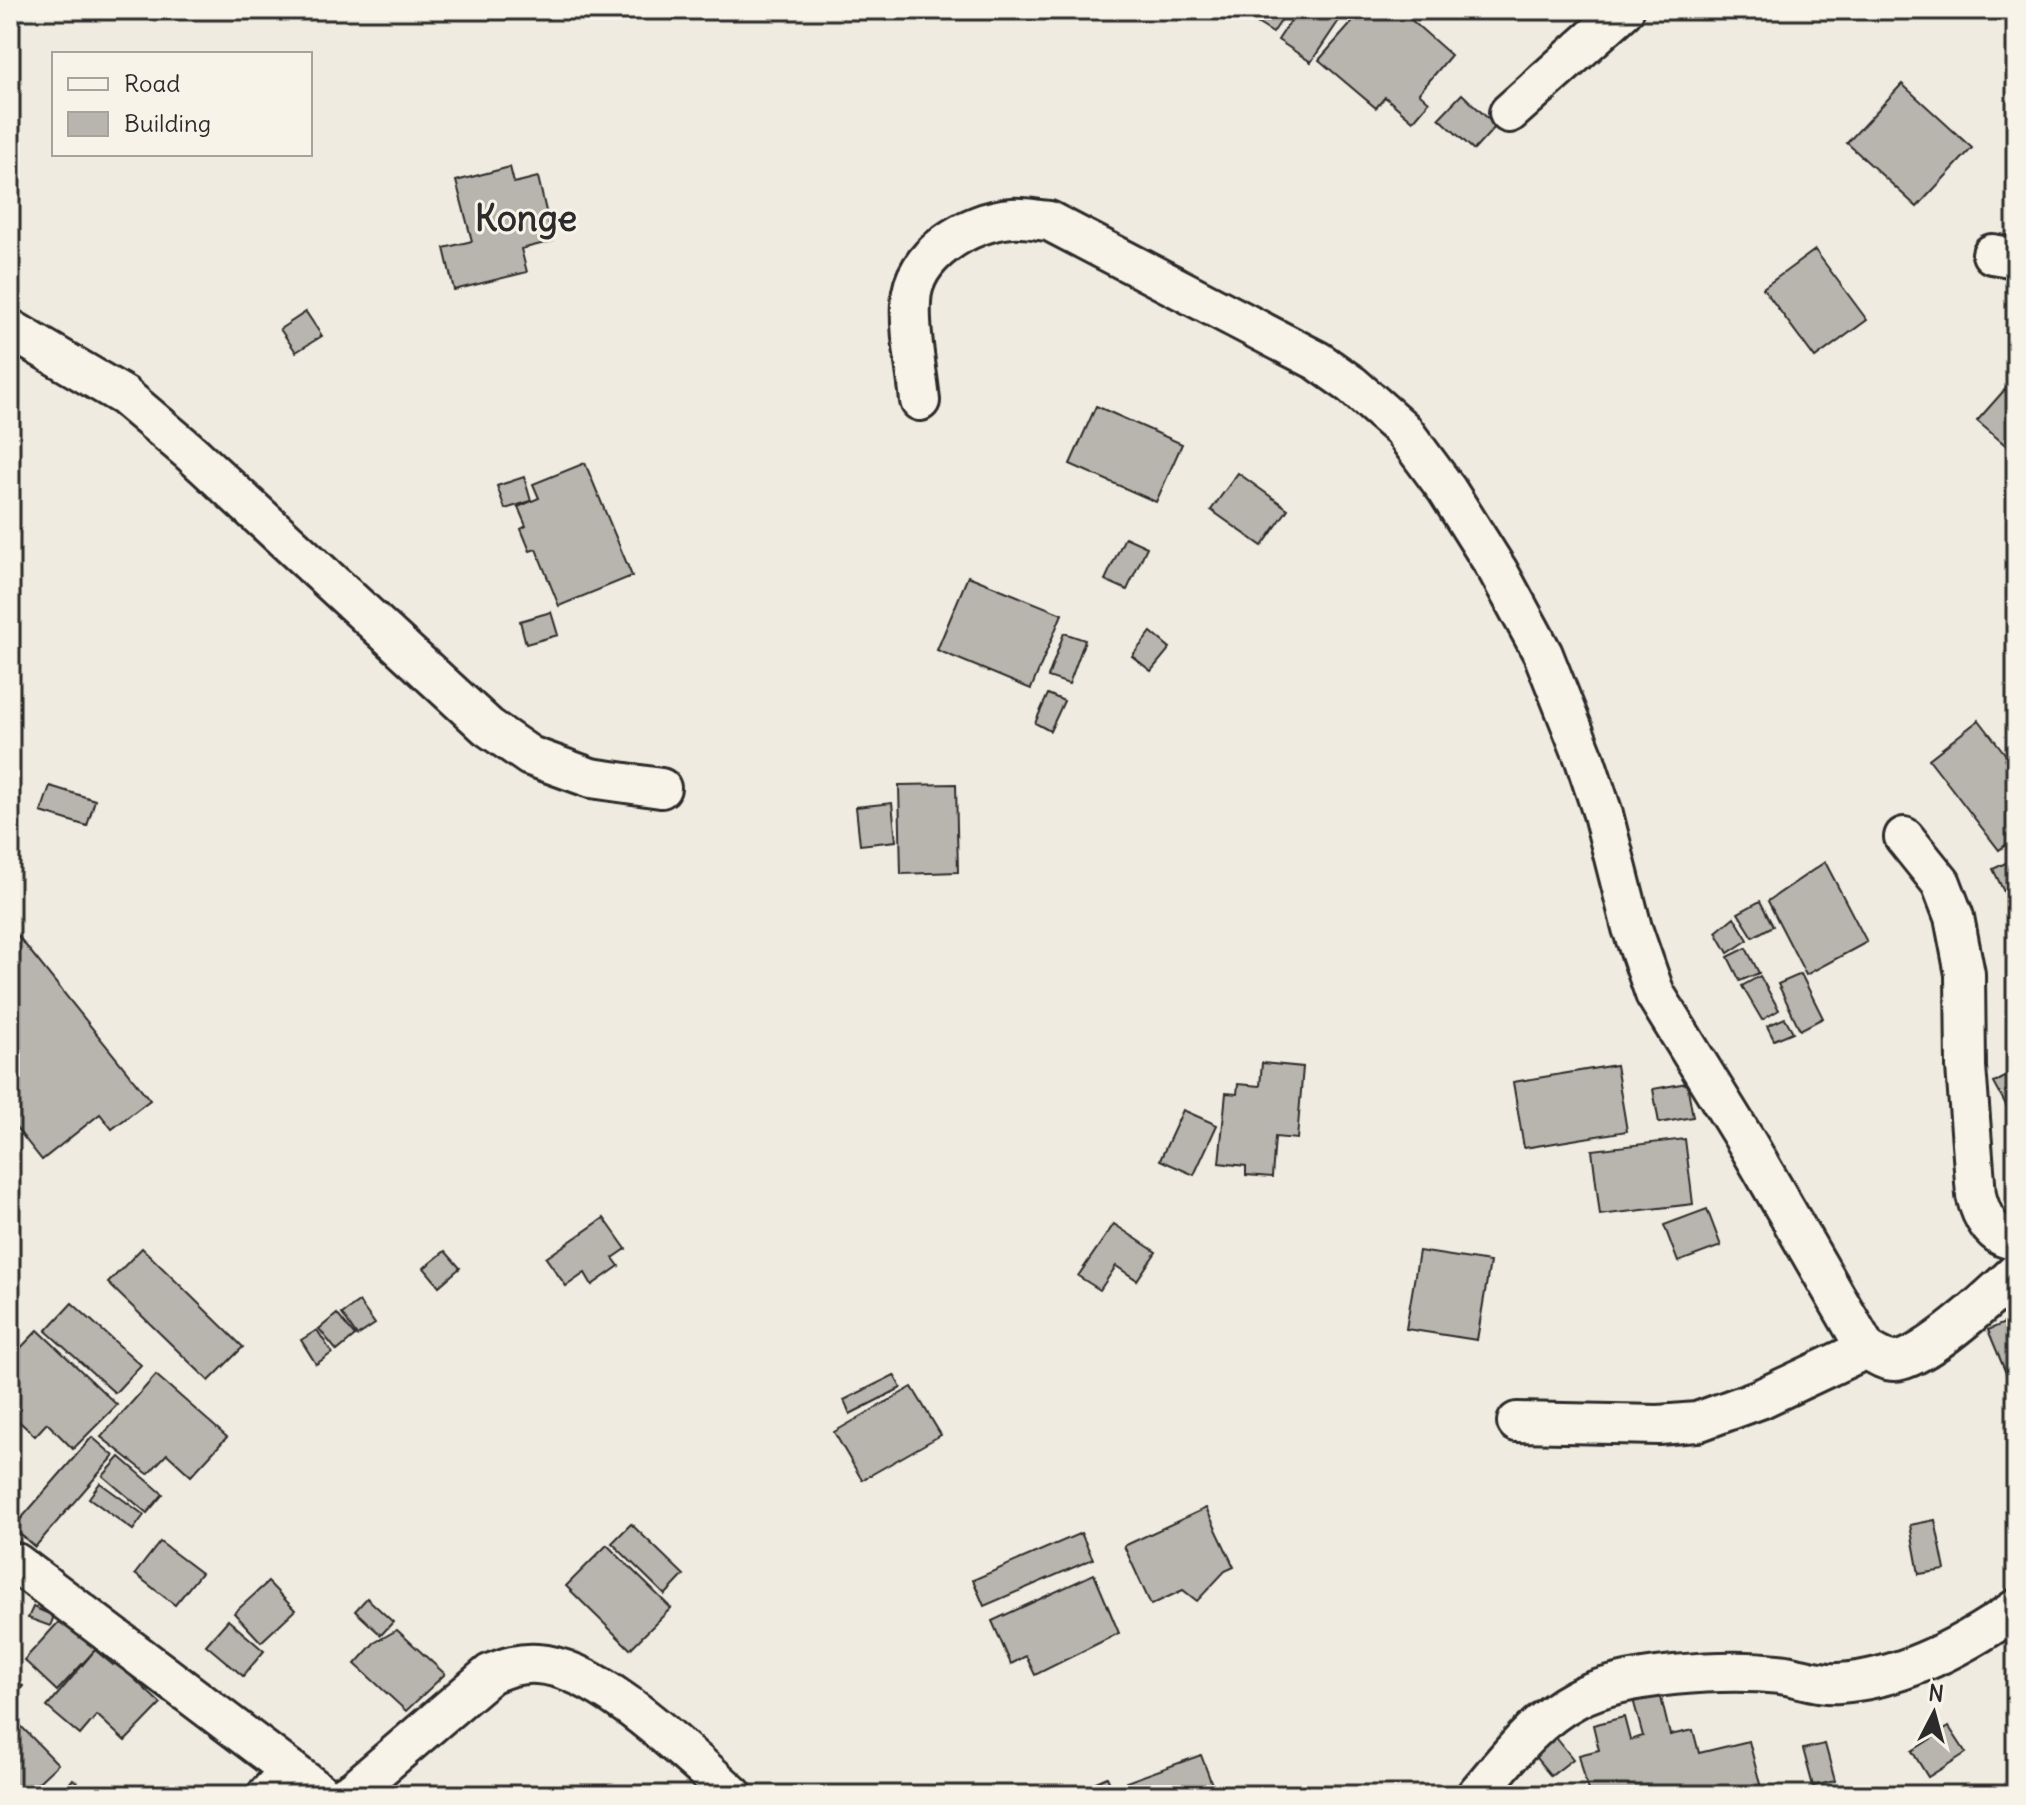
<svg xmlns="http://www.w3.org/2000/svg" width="2026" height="1805" font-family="Delius,sans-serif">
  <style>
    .building { fill: #b8b5ae; stroke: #2b2b2b; stroke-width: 2 }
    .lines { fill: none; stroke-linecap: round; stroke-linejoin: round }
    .minor-casing { stroke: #2b2b2b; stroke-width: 44 }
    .minor { stroke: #f7f3e8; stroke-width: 38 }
    .labels { text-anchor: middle; stroke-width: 6; stroke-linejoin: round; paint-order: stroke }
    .district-label { font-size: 36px; font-weight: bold; fill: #2b2b2b; stroke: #f7f3e8 }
  </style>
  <rect width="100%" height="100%" fill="#efebe0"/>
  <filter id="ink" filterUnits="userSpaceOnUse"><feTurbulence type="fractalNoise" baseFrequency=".0125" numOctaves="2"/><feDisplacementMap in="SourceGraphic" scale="16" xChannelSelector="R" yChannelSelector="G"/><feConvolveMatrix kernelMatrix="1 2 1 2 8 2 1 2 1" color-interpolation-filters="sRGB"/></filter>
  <g filter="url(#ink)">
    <g class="building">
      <polygon points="1236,10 1288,10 1273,33"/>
      <polygon points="1298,10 1346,10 1311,62 1278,40"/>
      <polygon points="1363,10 1400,10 1451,55 1419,93 1429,102 1413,121 1385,97 1376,108 1319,60"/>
      <polygon points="1902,84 1972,148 1917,207 1847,143"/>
      <polygon points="1462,94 1496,126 1474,150 1439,118"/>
      <polygon points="510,167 514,183 538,177 553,241 521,249 527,272 454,290 444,248 472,241 456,181"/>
      <polygon points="1815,250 1867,320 1815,358 1763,288"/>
      <polygon points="306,312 322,336 296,352 280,329"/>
      <polygon points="2016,377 2016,454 1977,421"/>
      <polygon points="1096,406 1182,444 1156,502 1070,464"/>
      <polygon points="585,463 632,576 559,606 536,549 530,551 521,529 526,526 518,507 539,498 533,484"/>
      <polygon points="1238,473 1288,509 1262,546 1211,510"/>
      <polygon points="524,477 531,501 505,509 497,486"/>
      <polygon points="1125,537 1147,547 1127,590 1105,580"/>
      <polygon points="968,576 1062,614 1031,689 937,650"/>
      <polygon points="551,612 558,635 526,644 520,621"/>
      <polygon points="1151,632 1170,648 1151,671 1132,656"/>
      <polygon points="1064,633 1085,640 1069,684 1048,677"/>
      <polygon points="1048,694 1064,701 1050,731 1035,723"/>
      <polygon points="1979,720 2016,768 2016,837 1999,850 1929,759"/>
      <polygon points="956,784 958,872 901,874 899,785"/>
      <polygon points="50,786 95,800 87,826 41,812"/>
      <polygon points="892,803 896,841 860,845 856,807"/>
      <polygon points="2016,858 2016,917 1993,869"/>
      <polygon points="1825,862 1867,942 1806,975 1768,901"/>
      <polygon points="1760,901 1773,926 1753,937 1738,913"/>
      <polygon points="1734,917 1748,940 1728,953 1716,932"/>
      <polygon points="10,926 150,1100 112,1129 100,1114 42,1160 10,1120"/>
      <polygon points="1746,948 1759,973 1740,981 1728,957"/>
      <polygon points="1801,974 1823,1018 1800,1030 1778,984"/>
      <polygon points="1760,976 1779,1010 1762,1020 1742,986"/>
      <polygon points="1785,1018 1793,1032 1774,1040 1767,1026"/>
      <polygon points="1262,1063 1303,1067 1297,1139 1275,1137 1272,1177 1246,1175 1246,1166 1219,1163 1226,1093 1237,1094 1238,1084 1260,1086"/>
      <polygon points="1616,1065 1627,1131 1524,1148 1513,1082"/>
      <polygon points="2016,1071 2016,1123 1994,1083"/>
      <polygon points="1687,1083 1693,1117 1659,1123 1653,1089"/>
      <polygon points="1183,1110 1217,1125 1194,1175 1160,1160"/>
      <polygon points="1685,1139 1693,1204 1600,1215 1592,1150"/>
      <polygon points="1707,1209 1721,1246 1678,1262 1664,1225"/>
      <polygon points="604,1218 626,1249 613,1258 619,1266 592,1285 585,1273 566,1286 546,1258"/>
      <polygon points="1114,1224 1156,1252 1137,1280 1116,1266 1100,1290 1078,1276"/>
      <polygon points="142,1248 243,1347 209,1381 108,1283"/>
      <polygon points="445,1251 460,1268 439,1286 424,1268"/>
      <polygon points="1419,1251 1490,1262 1477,1340 1406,1329"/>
      <polygon points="359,1302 375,1324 357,1336 342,1314"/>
      <polygon points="72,1303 141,1365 115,1393 46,1331"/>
      <polygon points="337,1314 355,1336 337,1351 319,1329"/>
      <polygon points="2016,1318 2016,1397 1988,1330"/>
      <polygon points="38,1330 117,1405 73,1449 47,1423 35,1436 10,1413 10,1382 16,1378 10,1372 10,1359"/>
      <polygon points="317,1330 332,1353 316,1364 301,1340"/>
      <polygon points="156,1375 227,1437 191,1476 167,1454 148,1474 101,1437"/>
      <polygon points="894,1375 901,1388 850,1414 844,1400"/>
      <polygon points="912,1387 941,1435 862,1480 834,1432"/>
      <polygon points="92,1437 114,1456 35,1547 13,1528"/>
      <polygon points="120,1457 163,1494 147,1513 103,1476"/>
      <polygon points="100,1483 144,1515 133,1530 89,1498"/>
      <polygon points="1206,1508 1234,1567 1225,1571 1197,1601 1183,1590 1151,1605 1124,1546"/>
      <polygon points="1935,1520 1945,1570 1919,1574 1910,1525"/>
      <polygon points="631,1524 684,1575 665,1595 612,1543"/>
      <polygon points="1081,1533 1093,1559 984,1606 973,1580"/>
      <polygon points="160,1542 201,1573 175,1605 135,1574"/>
      <polygon points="607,1545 671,1608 630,1649 566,1586"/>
      <polygon points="1094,1574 1119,1633 1035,1675 1026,1656 1011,1664 992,1621"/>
      <polygon points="268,1582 295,1610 261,1642 234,1613"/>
      <polygon points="367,1598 393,1622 381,1635 355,1611"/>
      <polygon points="33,1607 54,1616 50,1626 28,1618"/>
      <polygon points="64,1616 98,1647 57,1691 24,1660"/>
      <polygon points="228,1620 264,1651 243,1676 206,1645"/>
      <polygon points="397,1630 445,1674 406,1711 355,1664 374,1643"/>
      <polygon points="95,1650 113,1665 116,1662 161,1704 125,1741 97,1715 80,1735 47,1707"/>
      <polygon points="10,1675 23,1686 10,1701"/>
      <polygon points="1658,1685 1670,1735 1693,1730 1699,1753 1749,1741 1761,1788 1732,1795 1589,1795 1579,1755 1599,1750 1593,1725 1624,1717 1630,1740 1643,1736 1631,1692"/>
      <polygon points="10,1715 58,1764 25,1795 10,1795"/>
      <polygon points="1949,1727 1966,1753 1928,1777 1912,1751"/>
      <polygon points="1554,1735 1573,1759 1551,1776 1531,1752"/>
      <polygon points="1825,1744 1835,1781 1813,1786 1803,1749"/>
      <polygon points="1201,1755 1216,1795 1122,1795 1118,1785"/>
      <polygon points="1107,1777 1115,1795 1077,1795 1075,1791"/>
      <polygon points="73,1779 92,1795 60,1795"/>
    </g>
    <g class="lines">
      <defs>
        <g id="minor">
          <polyline points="1509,113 1624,10"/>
          <polyline points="1992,254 2016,258"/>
          <polyline points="10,329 124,396 190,452 488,727 530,756 591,778 661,788"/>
          <path d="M920 401C917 369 909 334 911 302 912 255 969 221 1012 218 1024 217 1037 220 1049 221L1318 361 1352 385 1402 429 1447 490 1498 571 1543 654 1585 760 1603 814 1632 928 1655 994 1747 1143 1866 1349C1875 1354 1884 1361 1895 1361 1923 1361 1994 1294 2016 1273"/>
          <path d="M1904 837 1941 883 1954 917 1965 974 1966 1067 1976 1195C1981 1216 1992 1238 2016 1240"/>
          <polyline points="1517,1422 1659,1425 1697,1422 1760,1399 1866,1349"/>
          <polyline points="16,1563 323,1795"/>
          <polyline points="267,1795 290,1770"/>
          <path d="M345 1795 354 1790 490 1674C506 1667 519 1663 537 1664 600 1667 686 1754 733 1795"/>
          <path d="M1476 1795C1506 1760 1534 1721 1576 1699 1621 1674 1727 1668 1779 1674 1798 1676 1819 1685 1839 1683 1901 1679 1965 1645 2016 1609"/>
        </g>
      </defs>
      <use href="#minor" class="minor-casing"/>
      <use href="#minor" class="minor"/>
    </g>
  </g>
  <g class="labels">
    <g class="district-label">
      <text x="526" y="231">Konge</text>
    </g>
  </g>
  <rect width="2026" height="1805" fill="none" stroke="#f7f3e8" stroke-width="40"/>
  <rect x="20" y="20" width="1986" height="1765" fill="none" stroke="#2b2b2b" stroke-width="3" filter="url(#ink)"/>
  <rect x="52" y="52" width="260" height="104" fill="#f7f3e8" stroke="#a5a39c" stroke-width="2"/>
  <rect x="68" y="78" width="40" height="12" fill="#f7f3e8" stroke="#a5a39c" stroke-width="2"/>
  <text x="124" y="92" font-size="24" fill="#2b2b2b">Road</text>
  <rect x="68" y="112" width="40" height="24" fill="#b8b5ae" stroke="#a5a39c" stroke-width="2"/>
  <text x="124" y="132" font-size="24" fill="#2b2b2b">Building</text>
  <g transform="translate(1934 1713) rotate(6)" stroke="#f7f3e8" stroke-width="6" paint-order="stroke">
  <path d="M0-6L14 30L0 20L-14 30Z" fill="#2b2b2b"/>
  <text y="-12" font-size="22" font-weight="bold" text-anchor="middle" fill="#2b2b2b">N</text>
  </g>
</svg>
